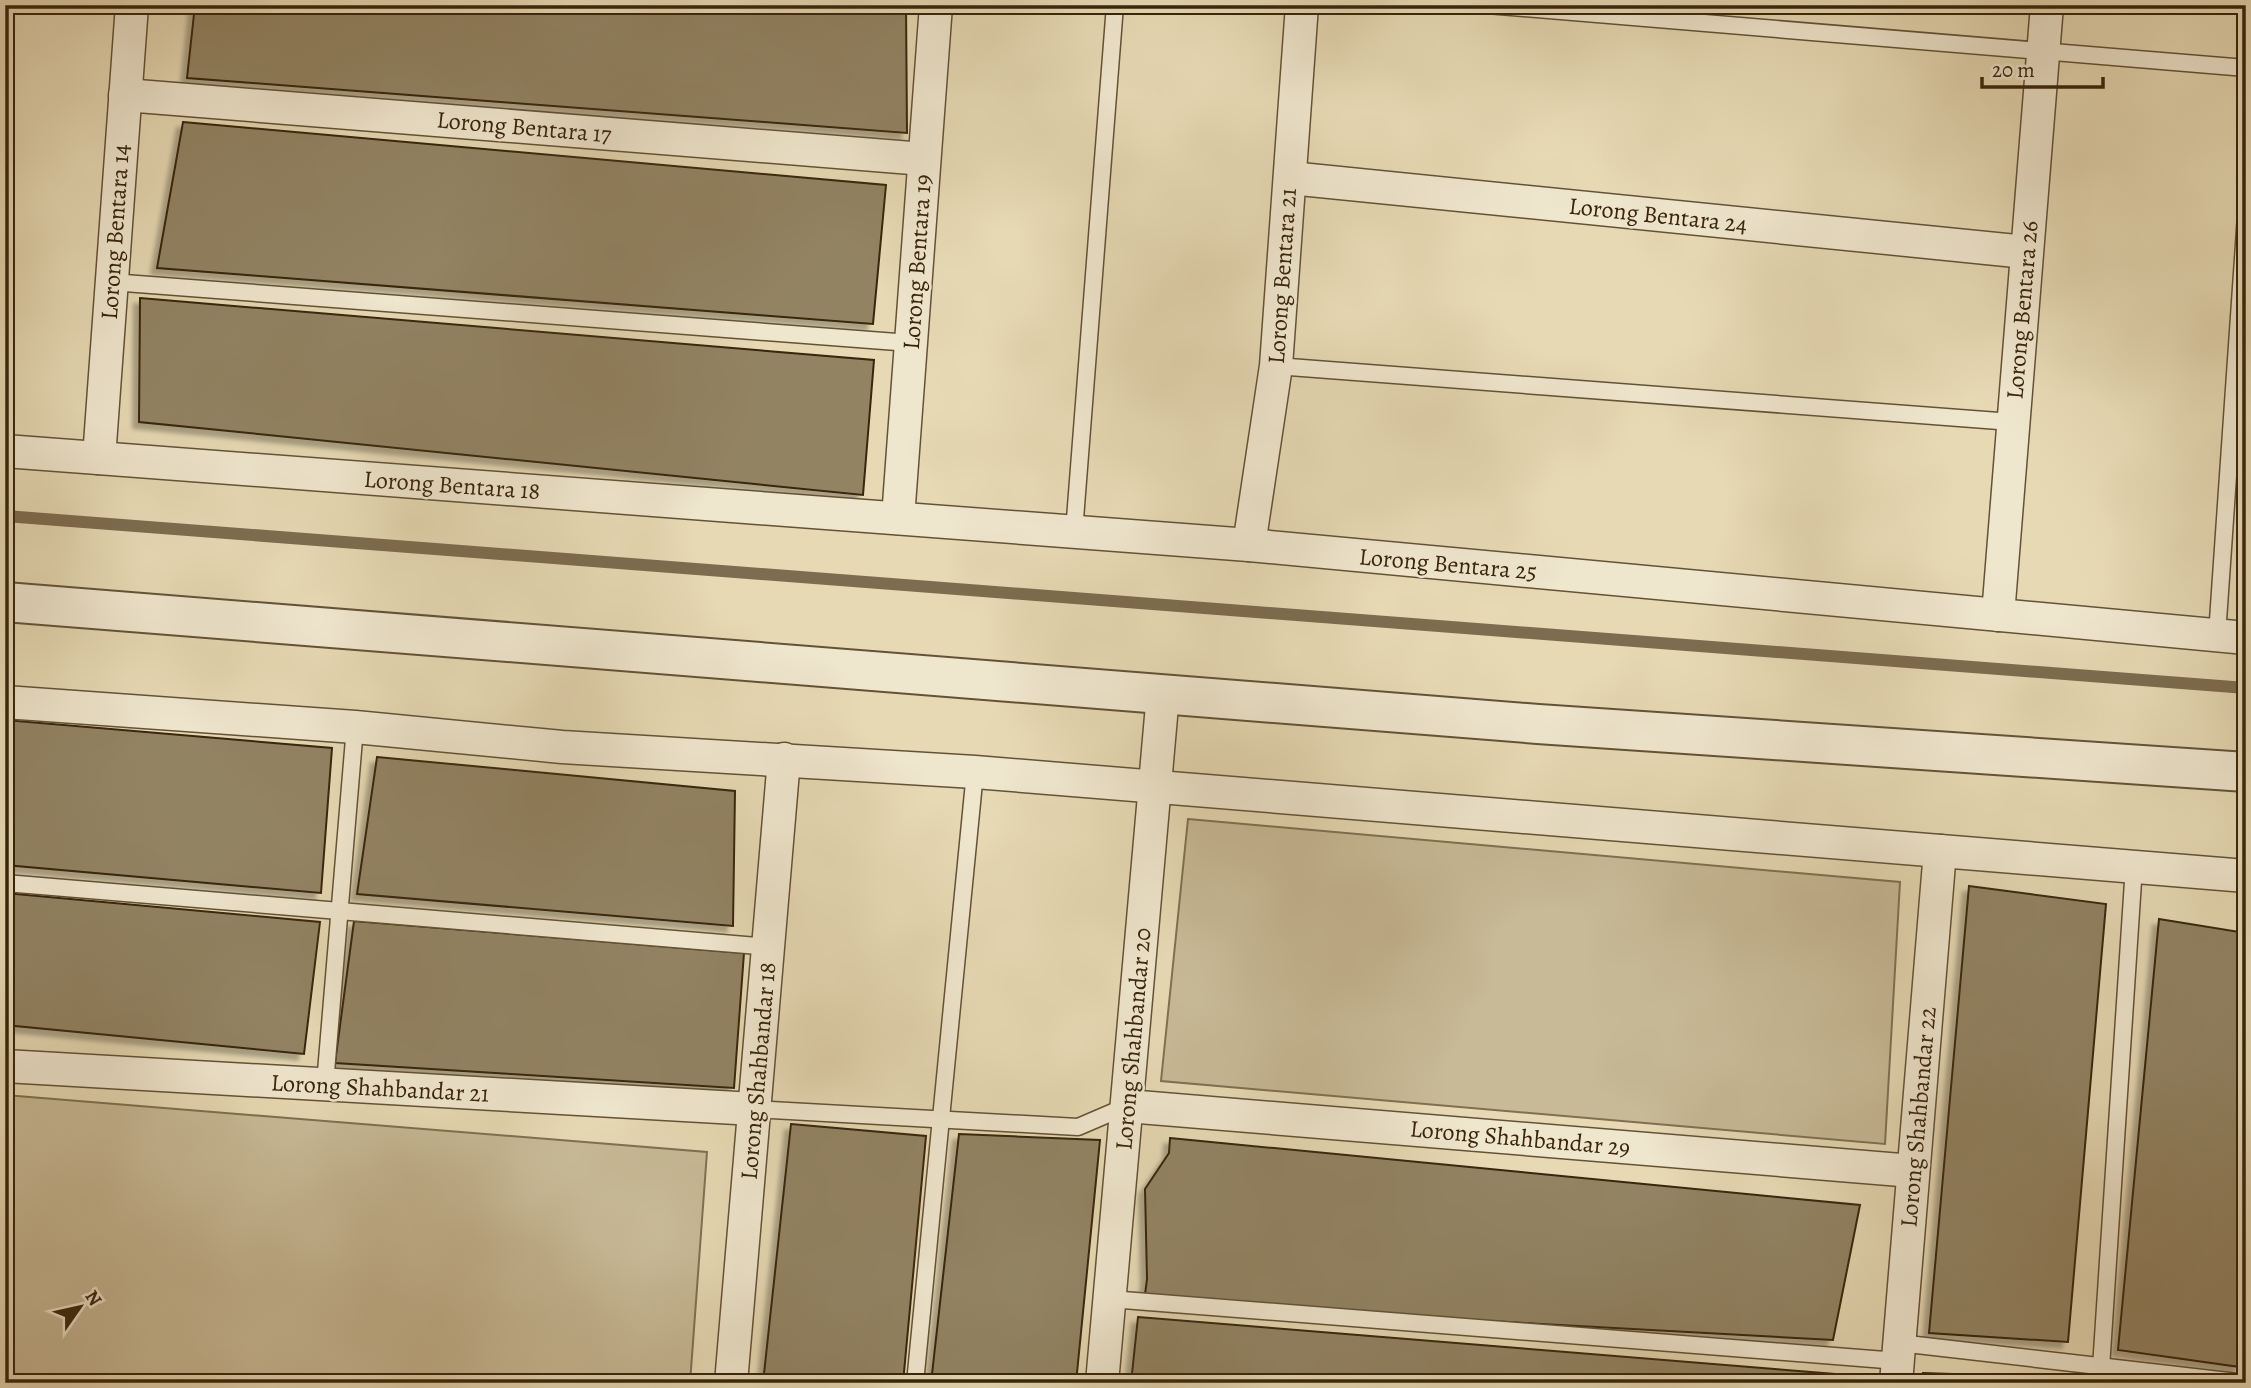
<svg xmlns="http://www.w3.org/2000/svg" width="2251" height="1388" font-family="Alegreya,serif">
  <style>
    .green { fill: #c8ba97; stroke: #807052; stroke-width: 2 }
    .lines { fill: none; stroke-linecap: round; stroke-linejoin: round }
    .stream { stroke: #7d6c4f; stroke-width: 12 }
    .building { fill: #928363; stroke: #38250c; stroke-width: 2; filter: url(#shadow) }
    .service-casing { stroke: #645236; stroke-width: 19 }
    .minor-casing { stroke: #645236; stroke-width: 35 }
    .tertiary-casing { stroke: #645236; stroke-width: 42 }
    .service { stroke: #efe6ce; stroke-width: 16 }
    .minor { stroke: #efe6ce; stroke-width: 32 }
    .tertiary { stroke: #efe6ce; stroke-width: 38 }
    .labels { text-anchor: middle; stroke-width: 5; stroke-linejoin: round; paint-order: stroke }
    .street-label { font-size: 24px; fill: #38250c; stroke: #efe6ce }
  </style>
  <defs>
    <filter id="shadow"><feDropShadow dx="-6" dy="6" stdDeviation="2" flood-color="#0004"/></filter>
  </defs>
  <rect width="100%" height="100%" fill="#e6d9b4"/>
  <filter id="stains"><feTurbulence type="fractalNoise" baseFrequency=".00286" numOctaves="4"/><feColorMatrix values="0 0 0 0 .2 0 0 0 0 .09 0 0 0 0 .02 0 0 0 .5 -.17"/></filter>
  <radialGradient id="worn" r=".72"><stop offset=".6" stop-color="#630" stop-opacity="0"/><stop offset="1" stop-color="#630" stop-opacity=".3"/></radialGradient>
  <g class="green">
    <polygon points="1188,819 1900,882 1885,1144 1161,1081"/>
    <polygon points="5,1095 707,1152 690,1383 5,1383"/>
  </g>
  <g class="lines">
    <polyline class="stream" points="5,516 2246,688"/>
  </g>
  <g class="building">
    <polygon points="195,5 906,5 907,133 187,78"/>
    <polygon points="183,122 886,185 873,324 157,268"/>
    <polygon points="140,298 874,360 863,495 139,422"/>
    <polygon points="5,720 332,748 321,893 5,865"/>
    <polygon points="377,757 735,791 733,926 357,894"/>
    <polygon points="1969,886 2106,904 2068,1342 1929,1333"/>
    <polygon points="5,893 320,922 304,1054 5,1025"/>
    <polygon points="2159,919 2246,933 2246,1316 2240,1367 2118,1350"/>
    <polygon points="354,921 744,953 734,1088 335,1063"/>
    <polygon points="791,1124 926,1136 903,1383 763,1383"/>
    <polygon points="959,1134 1100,1140 1076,1383 931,1383"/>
    <polygon points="1170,1138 1860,1205 1833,1340 1144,1302 1147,1279 1145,1189 1169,1153"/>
    <polygon points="1138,1317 1847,1375 1846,1383 1131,1383"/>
    <polygon points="1923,1373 2071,1378 2071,1383 1922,1383"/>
    <polygon points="2109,1377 2154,1383 2109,1383"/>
  </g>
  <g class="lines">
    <defs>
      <g id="service">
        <polyline points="1487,5 2246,68"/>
        <polyline points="111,282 910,343"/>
        <polyline points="1276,366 2012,422"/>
        <polyline points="1074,532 1115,5"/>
        <polyline points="2217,635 2246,215"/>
        <polyline points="5,883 769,947"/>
        <polyline points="325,1084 355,727"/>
        <polyline points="754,1109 1078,1127 1127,1106"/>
        <polyline points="1110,1299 1898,1361"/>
        <polyline points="1899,1343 2246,1383"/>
        <polyline points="915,1383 975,772"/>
        <polyline points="2100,1383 2134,866"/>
      </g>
      <g id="minor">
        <polyline points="125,95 924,159"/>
        <polyline points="1290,178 2026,252"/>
        <polyline points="5,451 1249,545 2246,638"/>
        <polyline points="99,458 132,5"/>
        <polyline points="898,518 936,5"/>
        <polyline points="1249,545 1276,366 1302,5"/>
        <polyline points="1998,615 2047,5"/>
        <polyline points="5,702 355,727 562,747 975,772 2246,876"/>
        <polyline points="5,1066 754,1109"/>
        <polyline points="1127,1106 1913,1171"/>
        <polyline points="731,1383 784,759"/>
        <polyline points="1102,1383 1163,694"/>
        <polyline points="1896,1383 1940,851"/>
      </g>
      <polyline id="tertiary" points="5,602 1538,724 2246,772"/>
    </defs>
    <use href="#service" class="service-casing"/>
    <use href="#minor" class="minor-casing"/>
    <use href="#tertiary" class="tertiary-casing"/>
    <use href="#service" class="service"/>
    <use href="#minor" class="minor"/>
    <use href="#tertiary" class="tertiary"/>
  </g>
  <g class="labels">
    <g class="street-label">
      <text transform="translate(524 127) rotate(5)" y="8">Lorong Bentara 17</text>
      <text transform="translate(1658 215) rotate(6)" y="8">Lorong Bentara 24</text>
      <text transform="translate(115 232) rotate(-86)" y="8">Lorong Bentara 14</text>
      <text transform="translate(917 262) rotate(-86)" y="8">Lorong Bentara 19</text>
      <text transform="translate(1282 276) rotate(-86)" y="8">Lorong Bentara 21</text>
      <text transform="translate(2022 310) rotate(-85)" y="8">Lorong Bentara 26</text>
      <text transform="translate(452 485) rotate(4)" y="8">Lorong Bentara 18</text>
      <text transform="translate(1448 564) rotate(5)" y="8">Lorong Bentara 25</text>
      <text transform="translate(1133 1039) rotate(-85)" y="8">Lorong Shahbandar 20</text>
      <text transform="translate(758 1071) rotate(-85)" y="8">Lorong Shahbandar 18</text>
      <text transform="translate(380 1088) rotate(3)" y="8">Lorong Shahbandar 21</text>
      <text transform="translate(1918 1117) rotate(-85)" y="8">Lorong Shahbandar 22</text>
      <text transform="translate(1520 1138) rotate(5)" y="8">Lorong Shahbandar 29</text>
    </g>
  </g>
  <rect width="2251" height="1388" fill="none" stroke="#e6d9b4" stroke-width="28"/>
  <rect x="7" y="7" width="2237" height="1374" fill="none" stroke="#38250c" stroke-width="3.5"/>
  <rect x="14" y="14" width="2223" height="1360" fill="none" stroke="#38250c" stroke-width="2"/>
  <g transform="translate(80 1307) rotate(56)" stroke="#efe6ce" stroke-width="5" paint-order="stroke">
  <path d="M0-5L12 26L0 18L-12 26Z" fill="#38250c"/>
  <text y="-10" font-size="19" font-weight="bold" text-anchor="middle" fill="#38250c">N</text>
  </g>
  <path d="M1982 77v10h121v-10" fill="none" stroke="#38250c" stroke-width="3.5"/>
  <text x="1992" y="77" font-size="21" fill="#38250c" stroke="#efe6ce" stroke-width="5" paint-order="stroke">20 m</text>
  <rect width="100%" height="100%" filter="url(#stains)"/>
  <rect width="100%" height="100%" fill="url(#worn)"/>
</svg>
